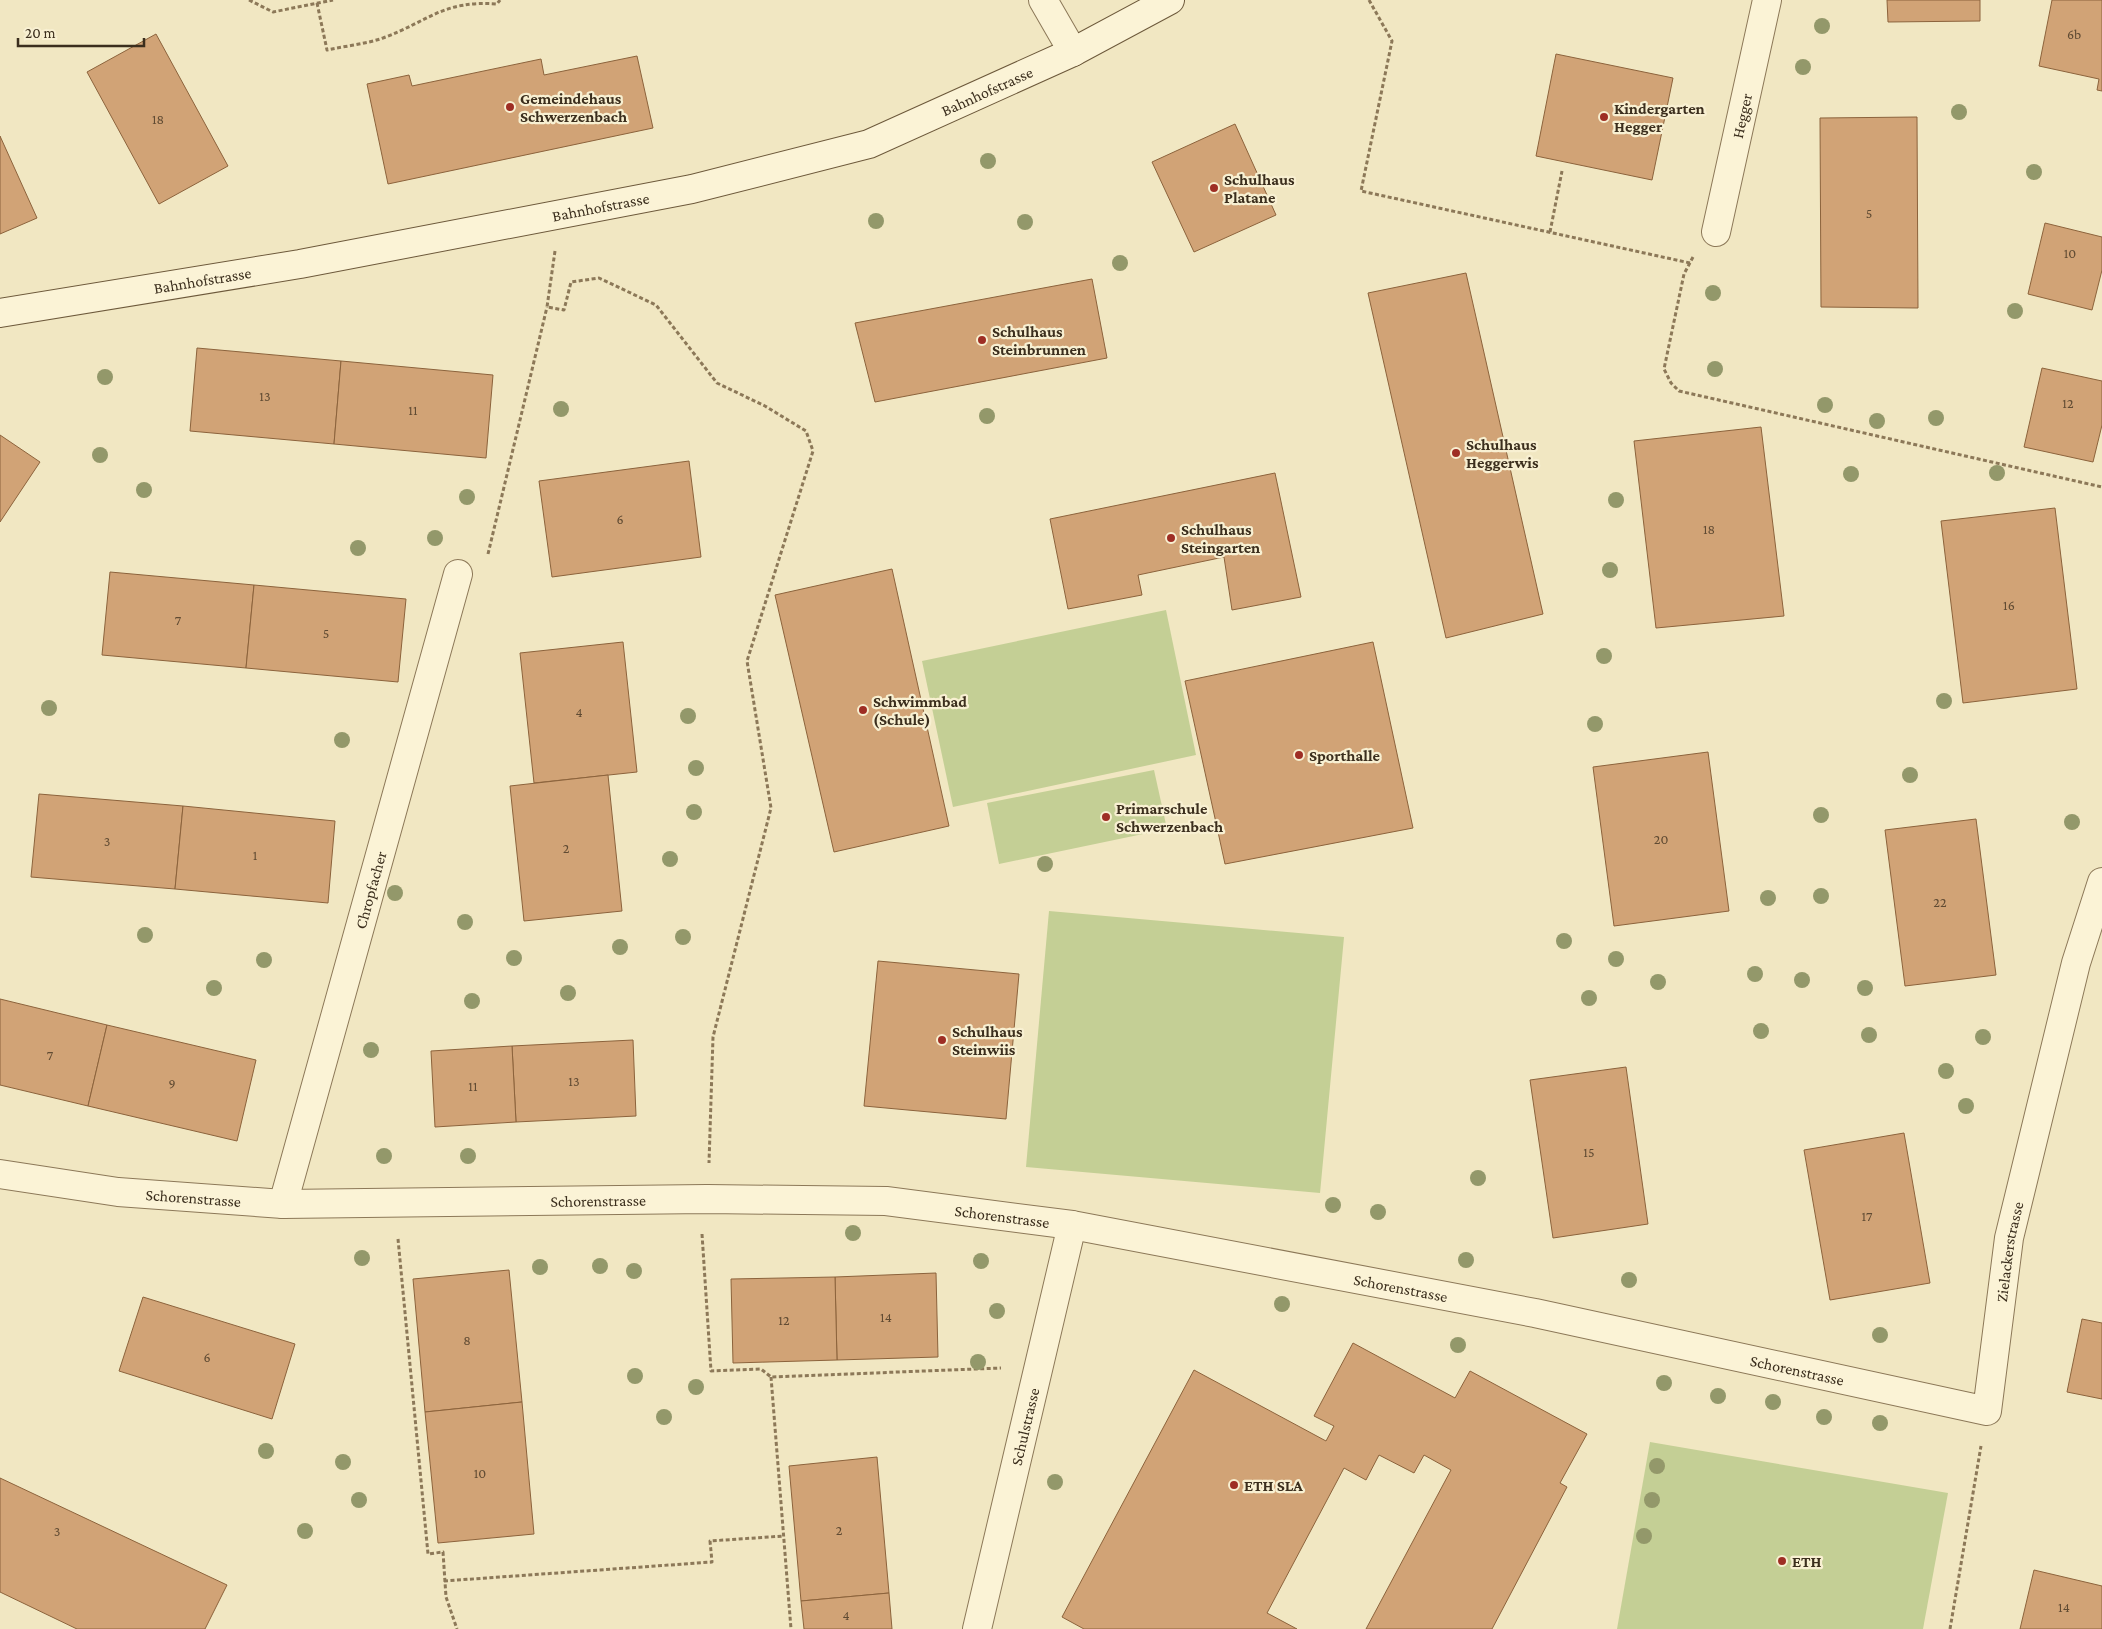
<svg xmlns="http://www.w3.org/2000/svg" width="2102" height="1629" font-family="'Crimson Pro',serif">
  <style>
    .green { fill: #c4cf95 }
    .building { fill: #d1a376; stroke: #8c633c }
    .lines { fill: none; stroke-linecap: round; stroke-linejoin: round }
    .minor-casing { stroke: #8c7858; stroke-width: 30 }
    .secondary-casing { stroke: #6d593b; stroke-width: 30 }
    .path { stroke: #8c7858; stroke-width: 3; stroke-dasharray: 4 2.5; stroke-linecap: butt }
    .minor { stroke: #fbf3d6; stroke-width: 28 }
    .secondary { stroke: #fbf3d6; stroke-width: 28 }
    .tree { fill: #93986a }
    .poi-dot { fill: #9e2e24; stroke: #f8f0d2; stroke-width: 2 }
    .labels { text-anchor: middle; stroke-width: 4.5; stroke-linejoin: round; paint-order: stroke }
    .number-label { font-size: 14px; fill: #604b33 }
    .street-label { font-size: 16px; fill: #3b2e1d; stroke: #f8f0d2 }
    .poi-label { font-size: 16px; font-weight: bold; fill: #3b2e1d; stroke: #f8f0d2; text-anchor: start }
  </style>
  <rect width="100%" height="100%" fill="#f1e7c2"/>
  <g class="green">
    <polygon points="1166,610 1196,755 953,807 922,661"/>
    <polygon points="1154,770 1167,829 999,864 987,803"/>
    <polygon points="1049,911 1344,937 1320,1193 1026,1167"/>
    <polygon points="1650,1442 1948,1493 1923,1629 1617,1629"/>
  </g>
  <g class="building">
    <polygon points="1887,0 1980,0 1980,21 1888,22"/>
    <polygon points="2052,0 2102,0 2102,91 2097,90 2099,79 2039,66"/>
    <polygon points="156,34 228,166 159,204 87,72"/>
    <polygon points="1556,54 1673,78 1652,180 1536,156"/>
    <polygon points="637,56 653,128 388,184 367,84 409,75 412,86 541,59 544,75"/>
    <polygon points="1917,117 1918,308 1821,307 1820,118"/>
    <polygon points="1235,124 1276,215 1194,252 1152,162"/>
    <polygon points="0,136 37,218 0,234"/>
    <polygon points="2045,223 2102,237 2102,270 2092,310 2028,294"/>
    <polygon points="1466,273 1543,614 1446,638 1368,293"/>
    <polygon points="1092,279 1107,358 875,402 855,323"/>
    <polygon points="197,348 341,361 334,444 190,431"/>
    <polygon points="341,361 493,375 486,458 334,444"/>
    <polygon points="2042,368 2102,381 2102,425 2093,462 2024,447"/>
    <polygon points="1761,427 1784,616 1656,628 1634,441"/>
    <polygon points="0,435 40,462 0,522"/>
    <polygon points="689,461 701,557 552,577 539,481"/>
    <polygon points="1275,473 1301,597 1232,610 1224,557 1138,575 1142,595 1068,609 1050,519"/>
    <polygon points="2055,508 2077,689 1963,703 1941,521"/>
    <polygon points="892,569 949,826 834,852 775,595"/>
    <polygon points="110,572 254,585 246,668 102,655"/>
    <polygon points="254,585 406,599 398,682 246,668"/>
    <polygon points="623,642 637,772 534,783 520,653"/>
    <polygon points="1373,642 1413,828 1225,864 1185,681"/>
    <polygon points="1708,752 1729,911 1614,926 1593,767"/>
    <polygon points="608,775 622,911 524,921 510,786"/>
    <polygon points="39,794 183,806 175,889 31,877"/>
    <polygon points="183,806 335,821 328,903 175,889"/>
    <polygon points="1976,819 1996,975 1905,986 1885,830"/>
    <polygon points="878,961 1019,974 1006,1119 864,1106"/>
    <polygon points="0,999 107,1025 88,1106 0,1085"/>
    <polygon points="107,1025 256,1060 237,1141 88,1106"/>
    <polygon points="633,1040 636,1116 516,1122 512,1046"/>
    <polygon points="512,1046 516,1122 435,1127 431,1051"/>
    <polygon points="1626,1067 1648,1224 1553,1238 1530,1080"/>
    <polygon points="1904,1133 1930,1283 1830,1300 1804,1150"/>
    <polygon points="509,1270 522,1402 425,1412 413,1279"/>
    <polygon points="936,1273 938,1357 837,1360 835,1277"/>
    <polygon points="835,1277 837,1360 733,1363 731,1279"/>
    <polygon points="143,1297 295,1344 272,1419 119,1371"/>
    <polygon points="2082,1319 2102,1323 2102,1399 2067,1392"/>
    <polygon points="1353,1343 1455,1398 1470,1371 1587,1434 1560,1483 1567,1487 1492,1629 1366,1629 1451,1470 1424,1455 1414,1473 1379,1455 1366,1480 1344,1468 1267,1613 1297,1629 1084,1629 1062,1617 1194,1370 1326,1441 1334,1426 1314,1416"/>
    <polygon points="522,1402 534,1534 438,1543 425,1412"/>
    <polygon points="877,1457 889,1593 801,1601 789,1466"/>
    <polygon points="0,1478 227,1585 205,1629 77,1629 0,1592"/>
    <polygon points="2034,1570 2102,1586 2102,1629 2020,1629"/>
    <polygon points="889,1593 892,1629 804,1629 801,1601"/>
  </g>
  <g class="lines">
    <defs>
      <g id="minor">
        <polyline points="1043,0 1073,52"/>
        <path id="s1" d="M1716 232 1767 0"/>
        <path id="s2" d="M0 1174 118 1192 283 1204 707 1199 886 1201 1072 1225 1535 1313 1987 1411 2009 1238 2076 963 2102 882"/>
        <path id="s3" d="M283 1204 458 574"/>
        <path id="s4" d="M977 1629 1072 1225"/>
      </g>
      <g id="secondary">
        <path id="s5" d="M0 313 300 264 692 189 869 144 1073 52 1170 0"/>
      </g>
    </defs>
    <use href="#minor" class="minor-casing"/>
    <use href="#secondary" class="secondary-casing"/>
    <g class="path">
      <polyline points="249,0 273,12 333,0"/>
      <polyline points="1369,0 1392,41 1361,191 1690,263"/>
      <path d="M317 3 327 50C345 46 366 44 383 38 429 21 443 0 497 4L500 0"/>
      <polyline points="1550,232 1562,171"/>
      <polyline points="555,251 547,307 564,310 571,282 599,278 656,305 717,383 765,406 806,431 813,451 747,661 771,808 713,1037 709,1163"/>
      <polyline points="1693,257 1684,274 1664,369 1671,383 1679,391 2102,487"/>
      <polyline points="488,554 547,307"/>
      <polyline points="702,1234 711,1371 761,1369 771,1377 1001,1368"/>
      <polyline points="398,1239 428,1554 443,1552 446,1597 457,1629"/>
      <polyline points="771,1377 791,1629"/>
      <polyline points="444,1581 712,1562 710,1541 784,1536"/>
      <polyline points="1950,1629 1981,1446"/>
    </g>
    <use href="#minor" class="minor"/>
    <use href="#secondary" class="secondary"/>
  </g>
  <g class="tree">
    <circle cx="1822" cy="26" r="8"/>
    <circle cx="1803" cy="67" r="8"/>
    <circle cx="1959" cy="112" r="8"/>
    <circle cx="988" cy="161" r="8"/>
    <circle cx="2034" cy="172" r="8"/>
    <circle cx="876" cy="221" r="8"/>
    <circle cx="1025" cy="222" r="8"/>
    <circle cx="1120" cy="263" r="8"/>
    <circle cx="1713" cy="293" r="8"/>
    <circle cx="2015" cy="311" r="8"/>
    <circle cx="1715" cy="369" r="8"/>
    <circle cx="105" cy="377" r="8"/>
    <circle cx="1825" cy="405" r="8"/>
    <circle cx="561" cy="409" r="8"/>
    <circle cx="987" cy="416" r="8"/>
    <circle cx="1936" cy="418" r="8"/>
    <circle cx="1877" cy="421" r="8"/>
    <circle cx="100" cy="455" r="8"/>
    <circle cx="1997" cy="473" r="8"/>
    <circle cx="1851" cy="474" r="8"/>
    <circle cx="144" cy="490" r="8"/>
    <circle cx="467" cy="497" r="8"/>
    <circle cx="1616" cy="500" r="8"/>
    <circle cx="435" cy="538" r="8"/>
    <circle cx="358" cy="548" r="8"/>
    <circle cx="1610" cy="570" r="8"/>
    <circle cx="1604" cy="656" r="8"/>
    <circle cx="1944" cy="701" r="8"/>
    <circle cx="49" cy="708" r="8"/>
    <circle cx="688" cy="716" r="8"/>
    <circle cx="1595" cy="724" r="8"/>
    <circle cx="342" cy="740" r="8"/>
    <circle cx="696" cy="768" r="8"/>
    <circle cx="1910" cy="775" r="8"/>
    <circle cx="694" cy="812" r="8"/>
    <circle cx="1821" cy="815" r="8"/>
    <circle cx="2072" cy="822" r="8"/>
    <circle cx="670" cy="859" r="8"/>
    <circle cx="1045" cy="864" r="8"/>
    <circle cx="395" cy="893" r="8"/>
    <circle cx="1821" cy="896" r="8"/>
    <circle cx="1768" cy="898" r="8"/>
    <circle cx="465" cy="922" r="8"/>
    <circle cx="145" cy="935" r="8"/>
    <circle cx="683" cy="937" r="8"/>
    <circle cx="1564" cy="941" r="8"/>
    <circle cx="620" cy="947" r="8"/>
    <circle cx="514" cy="958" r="8"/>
    <circle cx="1616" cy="959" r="8"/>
    <circle cx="264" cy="960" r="8"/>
    <circle cx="1755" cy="974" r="8"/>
    <circle cx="1802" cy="980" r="8"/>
    <circle cx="1658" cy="982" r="8"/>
    <circle cx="214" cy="988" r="8"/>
    <circle cx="1865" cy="988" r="8"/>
    <circle cx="568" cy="993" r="8"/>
    <circle cx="1589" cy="998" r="8"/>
    <circle cx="472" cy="1001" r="8"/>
    <circle cx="1761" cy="1031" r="8"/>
    <circle cx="1869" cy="1035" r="8"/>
    <circle cx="1983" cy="1037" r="8"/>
    <circle cx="371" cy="1050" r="8"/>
    <circle cx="1946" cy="1071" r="8"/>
    <circle cx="1966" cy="1106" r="8"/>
    <circle cx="384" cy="1156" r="8"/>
    <circle cx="468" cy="1156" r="8"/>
    <circle cx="1478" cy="1178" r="8"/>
    <circle cx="1333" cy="1205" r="8"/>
    <circle cx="1378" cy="1212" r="8"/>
    <circle cx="853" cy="1233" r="8"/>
    <circle cx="362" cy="1258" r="8"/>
    <circle cx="1466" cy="1260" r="8"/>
    <circle cx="981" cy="1261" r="8"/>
    <circle cx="600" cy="1266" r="8"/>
    <circle cx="540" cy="1267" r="8"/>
    <circle cx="634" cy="1271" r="8"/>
    <circle cx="1629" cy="1280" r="8"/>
    <circle cx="1282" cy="1304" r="8"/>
    <circle cx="997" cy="1311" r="8"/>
    <circle cx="1880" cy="1335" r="8"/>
    <circle cx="1458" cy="1345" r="8"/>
    <circle cx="978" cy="1362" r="8"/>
    <circle cx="635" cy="1376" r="8"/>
    <circle cx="1664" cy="1383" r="8"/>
    <circle cx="696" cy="1387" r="8"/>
    <circle cx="1718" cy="1396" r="8"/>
    <circle cx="1773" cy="1402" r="8"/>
    <circle cx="664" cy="1417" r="8"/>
    <circle cx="1824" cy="1417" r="8"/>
    <circle cx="1880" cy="1423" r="8"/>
    <circle cx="266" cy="1451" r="8"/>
    <circle cx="343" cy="1462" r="8"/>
    <circle cx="1657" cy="1466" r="8"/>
    <circle cx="1055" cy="1482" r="8"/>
    <circle cx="359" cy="1500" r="8"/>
    <circle cx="1652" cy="1500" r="8"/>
    <circle cx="305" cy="1531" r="8"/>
    <circle cx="1644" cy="1536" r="8"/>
  </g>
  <g class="poi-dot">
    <circle cx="510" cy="107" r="5"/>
    <circle cx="1604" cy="117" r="5"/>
    <circle cx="1214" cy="188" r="5"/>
    <circle cx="982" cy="340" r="5"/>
    <circle cx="1456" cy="453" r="5"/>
    <circle cx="1171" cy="538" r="5"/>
    <circle cx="863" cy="710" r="5"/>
    <circle cx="1299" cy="755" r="5"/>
    <circle cx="1106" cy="817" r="5"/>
    <circle cx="942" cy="1040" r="5"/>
    <circle cx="1234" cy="1485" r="5"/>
    <circle cx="1782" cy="1561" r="5"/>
  </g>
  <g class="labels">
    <g class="number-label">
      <text x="2074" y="39">6b</text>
      <text x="158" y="124">18</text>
      <text x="1869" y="218">5</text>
      <text x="2070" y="258">10</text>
      <text x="265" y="401">13</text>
      <text x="2068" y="408">12</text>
      <text x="413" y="415">11</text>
      <text x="620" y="524">6</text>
      <text x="1709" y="534">18</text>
      <text x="2009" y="610">16</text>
      <text x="178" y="625">7</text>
      <text x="326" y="638">5</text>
      <text x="579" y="717">4</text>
      <text x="1661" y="844">20</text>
      <text x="107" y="846">3</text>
      <text x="566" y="853">2</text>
      <text x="255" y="860">1</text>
      <text x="1940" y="907">22</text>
      <text x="50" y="1060">7</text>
      <text x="574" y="1086">13</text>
      <text x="172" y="1088">9</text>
      <text x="473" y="1091">11</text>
      <text x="1589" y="1157">15</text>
      <text x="1867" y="1221">17</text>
      <text x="886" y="1322">14</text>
      <text x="784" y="1325">12</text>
      <text x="467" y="1345">8</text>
      <text x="207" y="1362">6</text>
      <text x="480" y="1478">10</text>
      <text x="839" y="1535">2</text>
      <text x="57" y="1536">3</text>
      <text x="2064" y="1612">14</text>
      <text x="846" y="1620">4</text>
    </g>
    <g class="street-label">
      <text dy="6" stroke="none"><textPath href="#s5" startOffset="1015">Bahnhofstrasse</textPath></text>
      <text dy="6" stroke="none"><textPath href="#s1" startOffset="119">Hegger</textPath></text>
      <text dy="6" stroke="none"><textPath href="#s5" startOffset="610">Bahnhofstrasse</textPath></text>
      <text dy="6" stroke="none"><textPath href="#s5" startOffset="205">Bahnhofstrasse</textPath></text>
      <text dy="6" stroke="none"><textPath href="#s3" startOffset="326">Chropfacher</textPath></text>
      <text dy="6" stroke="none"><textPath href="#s2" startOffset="195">Schorenstrasse</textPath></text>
      <text dy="6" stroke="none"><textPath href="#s2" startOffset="600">Schorenstrasse</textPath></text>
      <text dy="6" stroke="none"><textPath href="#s2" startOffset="1005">Schorenstrasse</textPath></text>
      <text dy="6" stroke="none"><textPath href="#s2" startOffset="2170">Zielackerstrasse</textPath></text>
      <text dy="6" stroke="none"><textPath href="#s2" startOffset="1410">Schorenstrasse</textPath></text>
      <text dy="6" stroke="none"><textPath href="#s2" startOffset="1815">Schorenstrasse</textPath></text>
      <text dy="6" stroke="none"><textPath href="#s4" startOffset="208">Schulstrasse</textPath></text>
    </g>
    <g class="poi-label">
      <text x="520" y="104">Gemeindehaus<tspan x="520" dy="18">Schwerzenbach</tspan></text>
      <text x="1614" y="114">Kindergarten<tspan x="1614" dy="18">Hegger</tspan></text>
      <text x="1224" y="185">Schulhaus<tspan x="1224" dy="18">Platane</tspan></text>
      <text x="992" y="337">Schulhaus<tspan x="992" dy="18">Steinbrunnen</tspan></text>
      <text x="1466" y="450">Schulhaus<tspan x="1466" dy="18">Heggerwis</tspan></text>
      <text x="1181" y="535">Schulhaus<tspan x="1181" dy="18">Steingarten</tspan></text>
      <text x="873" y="707">Schwimmbad<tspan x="873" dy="18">(Schule)</tspan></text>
      <text x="1309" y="761">Sporthalle</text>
      <text x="1116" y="814">Primarschule<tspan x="1116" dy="18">Schwerzenbach</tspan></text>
      <text x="952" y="1037">Schulhaus<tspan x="952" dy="18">Steinwiis</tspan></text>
      <text x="1244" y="1491">ETH SLA</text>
      <text x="1792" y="1567">ETH</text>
    </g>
  </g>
  <path d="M18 38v8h126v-8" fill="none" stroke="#3b2e1d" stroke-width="2.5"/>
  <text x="25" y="38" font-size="15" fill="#3b2e1d" stroke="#f8f0d2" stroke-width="4" paint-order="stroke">20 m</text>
</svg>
